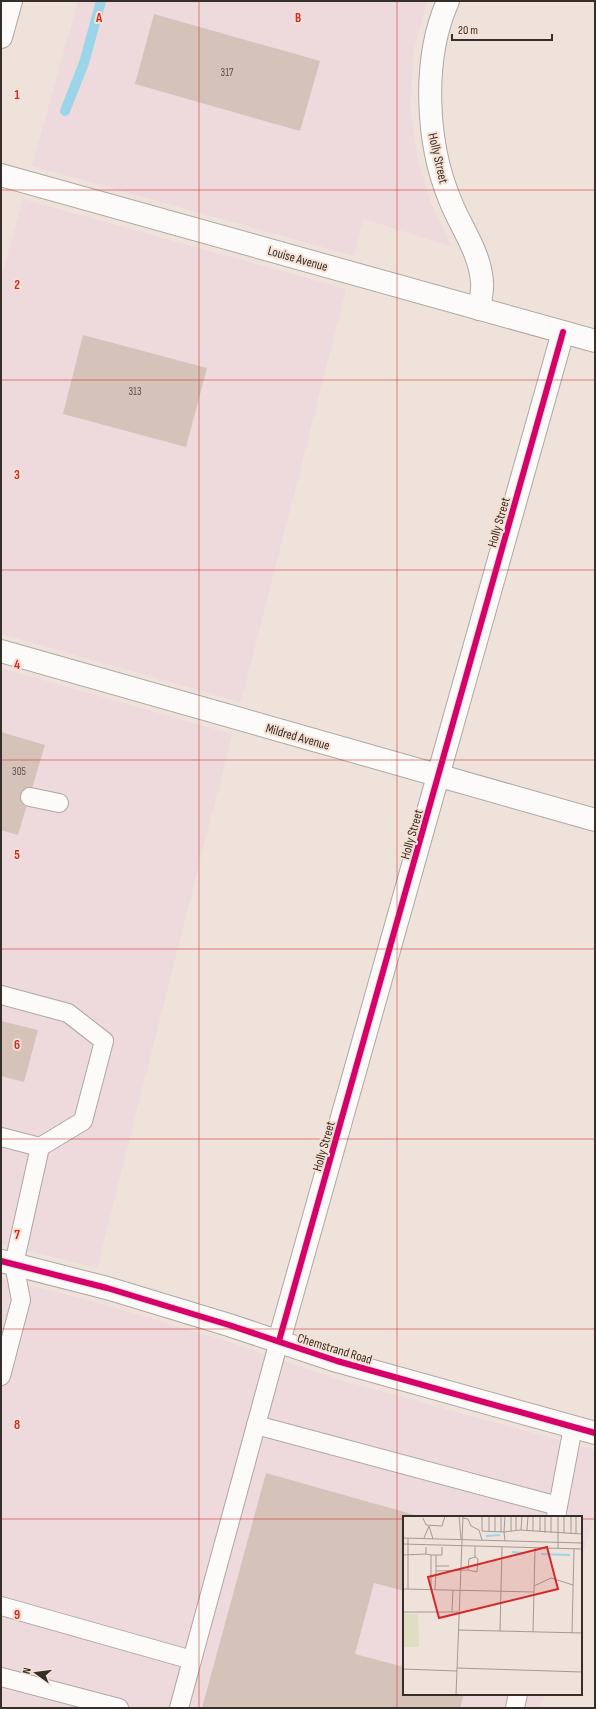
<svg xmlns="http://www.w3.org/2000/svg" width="596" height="1709" font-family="'Sofia Sans Condensed',sans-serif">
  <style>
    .commercial { fill: #eedadc }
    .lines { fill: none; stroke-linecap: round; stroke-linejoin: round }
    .stream { stroke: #9bd5ea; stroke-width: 10 }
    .building { fill: #d5c2b9 }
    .service-casing { stroke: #b0a7a1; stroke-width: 20 }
    .minor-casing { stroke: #b0a7a1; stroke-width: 24 }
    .tertiary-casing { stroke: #b0a7a1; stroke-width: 24 }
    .primary-casing { stroke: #b0a7a1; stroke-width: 24 }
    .service { stroke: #fcfbfa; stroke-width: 18 }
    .minor { stroke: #fcfbfa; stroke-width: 22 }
    .tertiary { stroke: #fcfbfa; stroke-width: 22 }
    .primary { stroke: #fcfbfa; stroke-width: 22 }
    .cycleway-casing { stroke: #f6e1d3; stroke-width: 8 }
    .cycleway { stroke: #d6006c; stroke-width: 6 }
    .grid { fill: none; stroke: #d62828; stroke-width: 1; stroke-opacity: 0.55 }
    .labels { text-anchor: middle; stroke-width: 4; stroke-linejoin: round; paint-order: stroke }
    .number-label { font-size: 11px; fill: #5e534d }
    .street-label { font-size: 13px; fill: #362e29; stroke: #f6e1d3 }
    .inset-river { fill: none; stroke: #9bd5ea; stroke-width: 2 }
    .inset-road { fill: none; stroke: #a49a94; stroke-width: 1 }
    .view { fill: #d62828; fill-opacity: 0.15; stroke: #d62828; stroke-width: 2 }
    .inset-edge { fill: none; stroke: #362e29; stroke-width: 2 }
    .grid-label { font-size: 13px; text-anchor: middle; font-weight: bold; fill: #d62828; stroke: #f6e1d3; stroke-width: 4; stroke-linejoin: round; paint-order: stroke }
  </style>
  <rect width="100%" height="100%" fill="#eee2db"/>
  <g class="commercial">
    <polygon points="78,1 427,1 414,50 410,106 418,161 431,203 452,247 364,219 354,256 32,166"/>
    <polygon points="23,199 346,289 241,702 1,634 1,278"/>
    <polygon points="1,668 232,734 97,1268 1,1244"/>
    <polygon points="1,1278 102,1304 224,1340 333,1378 595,1450 595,1513 581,1563 581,1517 404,1517 404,1694 544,1694 540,1708 1,1708"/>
  </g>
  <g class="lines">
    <polyline class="stream" points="65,111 84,63 101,1"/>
  </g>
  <g class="building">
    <polygon points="154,14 320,61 300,131 135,84"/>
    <polygon points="83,335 207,368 186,447 63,414"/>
    <polygon points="1,732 45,745 18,835 1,830"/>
    <polygon points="1,1021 38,1030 24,1082 1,1076"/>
    <polygon points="266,1473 422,1517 404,1517 404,1591 374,1583 355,1654 404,1667 404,1694 464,1694 460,1708 202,1708"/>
  </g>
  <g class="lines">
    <defs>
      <g id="service">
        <polyline points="30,797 59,803"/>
        <polyline points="1,995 68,1013 104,1041 83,1121 40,1147 14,1264 21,1300 1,1376"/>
        <polyline points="1,1137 40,1147"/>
        <polyline points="256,1425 558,1506"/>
        <polyline points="556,1517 573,1427"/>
        <polyline points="1,1606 192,1660"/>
        <polyline points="1,1677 119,1708"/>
        <polyline points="179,1708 279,1341"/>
        <polyline points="515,1708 518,1694"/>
      </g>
      <g id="minor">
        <path d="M448 1C422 59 426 142 450 200 461 228 480 252 482 282 483 290 480 300 479 309"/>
        <polyline points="1,175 595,341"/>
        <polyline points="1,651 595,820"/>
        <polyline points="279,1341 563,332"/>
      </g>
      <polyline id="tertiary" points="1,1261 107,1288 229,1325 337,1361 595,1433"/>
      <polyline id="primary" points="1,37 11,1"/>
    </defs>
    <use href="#service" class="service-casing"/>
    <use href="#minor" class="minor-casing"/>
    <use href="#tertiary" class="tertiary-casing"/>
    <use href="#primary" class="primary-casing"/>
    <use href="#service" class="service"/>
    <use href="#minor" class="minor"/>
    <use href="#tertiary" class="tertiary"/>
    <use href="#primary" class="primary"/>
    <defs>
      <g id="cycleway">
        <polyline points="1,1261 107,1288 229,1325 337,1361 595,1433"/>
        <polyline points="279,1341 563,332"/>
      </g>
    </defs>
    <use href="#cycleway" class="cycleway-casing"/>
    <use href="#cycleway" class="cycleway"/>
  </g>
  <path class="grid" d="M199 1V1708M397 1V1708M1 190H595M1 380H595M1 570H595M1 760H595M1 949H595M1 1139H595M1 1329H595M1 1519H404M581 1519H595"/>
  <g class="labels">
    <g class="number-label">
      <text x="227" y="76">317</text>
      <text x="135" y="395">313</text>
      <text x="19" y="775">305</text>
    </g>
    <g class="street-label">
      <text transform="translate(439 158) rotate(77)" y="5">Holly Street</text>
      <text transform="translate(298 258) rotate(16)" y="5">Louise Avenue</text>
      <text transform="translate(498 522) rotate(-74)" y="5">Holly Street</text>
      <text transform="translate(298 736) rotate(16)" y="5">Mildred Avenue</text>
      <text transform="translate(411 834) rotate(-74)" y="5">Holly Street</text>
      <text transform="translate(323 1146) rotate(-74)" y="5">Holly Street</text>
      <text transform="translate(335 1348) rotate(17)" y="5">Chemstrand Road</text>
    </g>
  </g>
  <g transform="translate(403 1516)">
    <rect width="179" height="179" fill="#eee2db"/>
    <path d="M0 97 15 98 16 131H0Z" fill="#dfdec1"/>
    <path class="inset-river" d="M83 20 97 19M109 36 121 37M138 38 167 39"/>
    <path class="inset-road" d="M56 0 58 23M79 0V15L101 16 102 25M86 0V15M102 0 101 16 117 14 179 18M155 0V32M20 2 23 9 39 10 42 0M60 2 65 3 68 10 76 14 79 24M113 14V0M118 14 119 0M124 14 125 0M92 15V0M108 15V0M130 15V0M98 16V0M137 16V0M142 17V0M148 17V0M161 17V0M168 18V0M173 18V0M0 22 179 27M21 22 26 10 30 23M0 28 179 33M23 31V38L28 39H39V31M0 39 23 38M33 39V55L65 54 74 56 75 43 72 41V30M33 50H46M65 54 66 43 72 41M131 70 148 62 170 69M0 73 131 76M5 73V22M28 73V39M32 73 33 55M0 96H55M49 96 50 74M55 114 179 117M97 115 99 31M130 116 132 32M169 117 171 33M54 152 179 156M0 153 54 155M53 179 60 0"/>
    <path class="view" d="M144 31 155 73 36 102 25 61Z"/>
    <rect width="179" height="179" class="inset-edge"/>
  </g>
  <g class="grid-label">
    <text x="99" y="22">A</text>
    <text x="298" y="22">B</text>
    <text x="17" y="99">1</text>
    <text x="17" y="289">2</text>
    <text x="17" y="479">3</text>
    <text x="17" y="669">4</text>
    <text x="17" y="859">5</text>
    <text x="17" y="1049">6</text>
    <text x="17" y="1239">7</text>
    <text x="17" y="1429">8</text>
    <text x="17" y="1619">9</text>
  </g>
  <rect width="596" height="1709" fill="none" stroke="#362e29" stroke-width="4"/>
  <g transform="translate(36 1673) rotate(284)" stroke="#f6e1d3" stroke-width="3" paint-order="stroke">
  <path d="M0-3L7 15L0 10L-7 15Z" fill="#362e29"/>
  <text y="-6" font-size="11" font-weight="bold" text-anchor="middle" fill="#362e29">N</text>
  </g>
  <path d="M452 34v6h100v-6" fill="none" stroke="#362e29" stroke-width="2"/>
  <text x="458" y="34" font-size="12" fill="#362e29" stroke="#f6e1d3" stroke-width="3" paint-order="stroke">20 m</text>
</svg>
